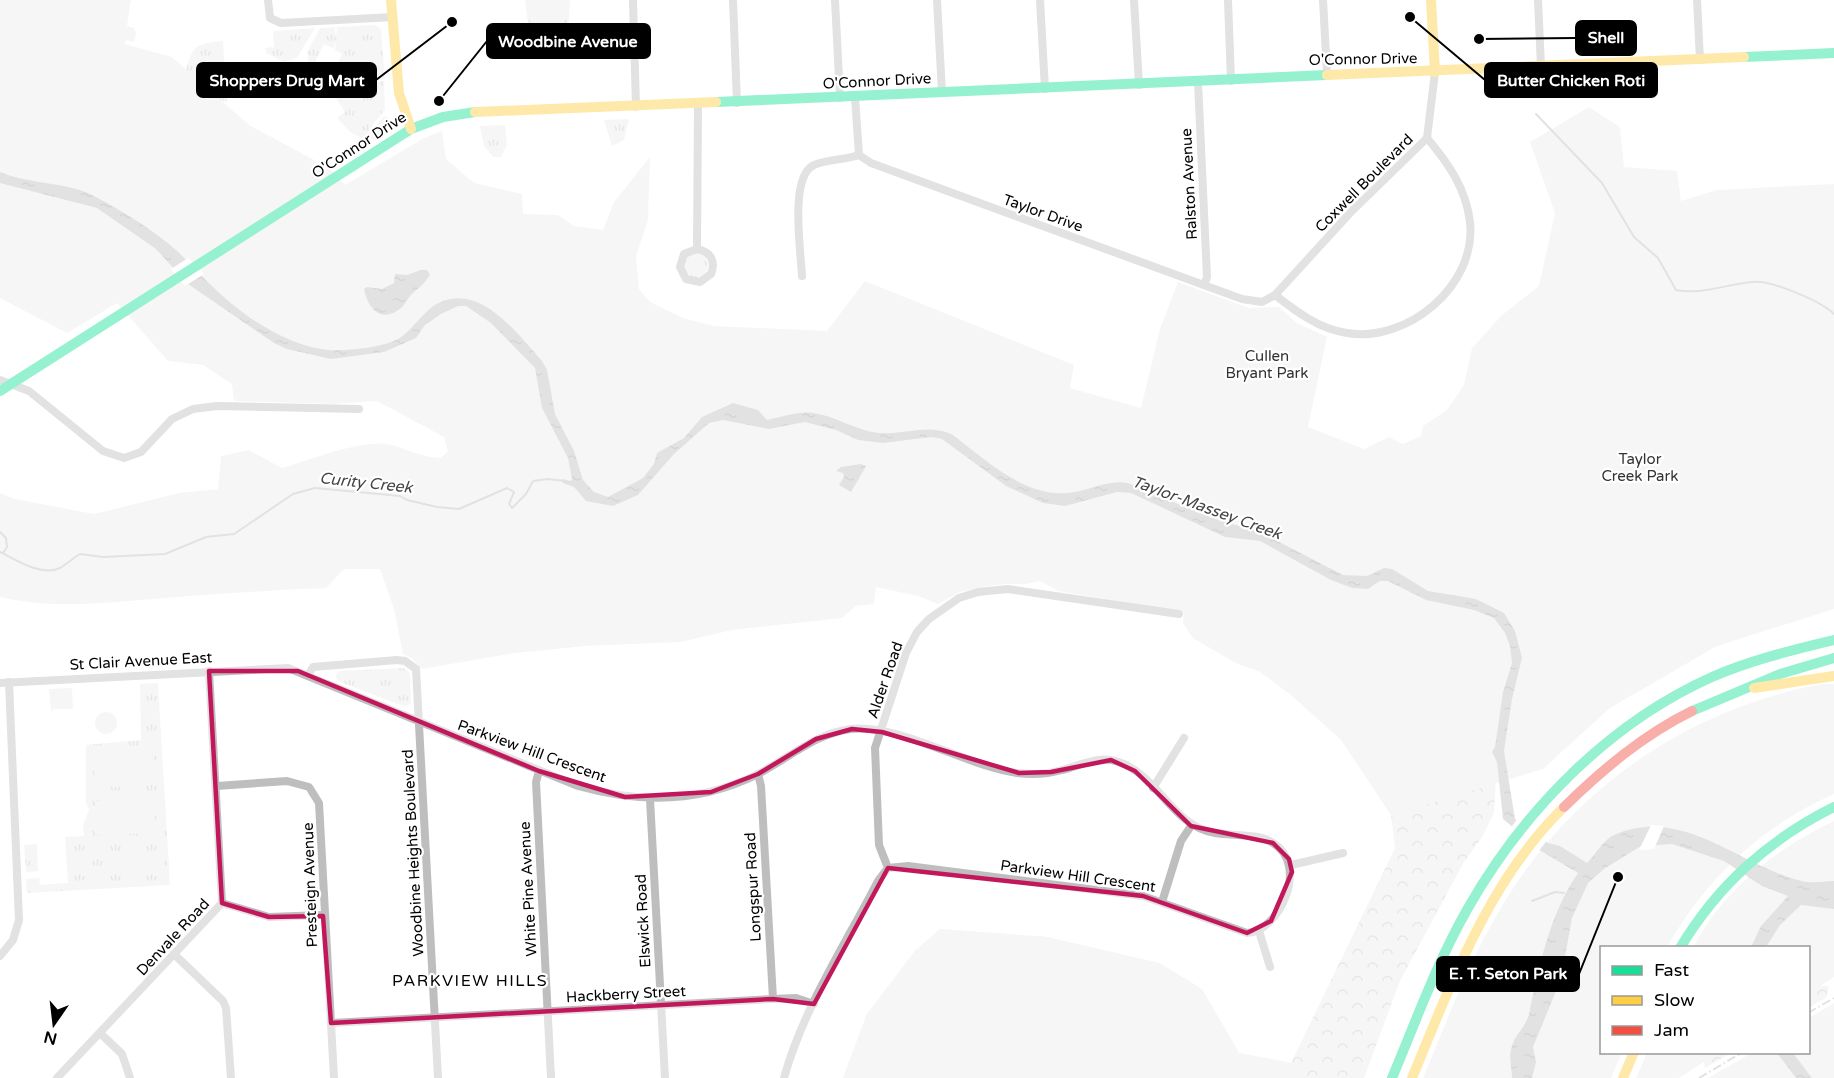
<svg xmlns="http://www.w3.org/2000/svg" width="1834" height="1078" font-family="'Varela Round',sans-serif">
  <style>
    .grass { fill: url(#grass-tufts) }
    .forest { fill: url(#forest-crowns) }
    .green { fill: #ececec }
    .water { fill: url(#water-ripples) }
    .pier { fill: #fff }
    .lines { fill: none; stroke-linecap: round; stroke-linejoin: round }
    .stream { stroke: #bfbfbf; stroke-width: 2 }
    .street { stroke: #bebebe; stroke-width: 8 }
    .fast { stroke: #16e098; stroke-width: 10 }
    .slow { stroke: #ffcf43; stroke-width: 10 }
    .jam { stroke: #f24e42; stroke-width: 10 }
    .rail { stroke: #bebebe; stroke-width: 2; stroke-dasharray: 9 3 1.5 3; stroke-linecap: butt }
    .marked { fill: none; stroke: #c2185b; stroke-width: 4.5; stroke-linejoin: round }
    .labels { text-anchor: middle; stroke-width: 4.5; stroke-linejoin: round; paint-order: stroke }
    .street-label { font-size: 15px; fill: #000; stroke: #fff }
    .park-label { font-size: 15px; fill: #333; stroke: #fff }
    .water-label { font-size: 16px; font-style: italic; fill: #444; stroke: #fff }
    .neighbourhood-label { font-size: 16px; letter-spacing: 1.5px; fill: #000; stroke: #fff }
    .leader { fill: none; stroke: #000; stroke-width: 2 }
    .callout-dot { fill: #000; stroke: #fff; stroke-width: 2 }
    .callout { fill: #000; stroke: #000; stroke-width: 2 }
    .callout-label { font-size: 16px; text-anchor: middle; font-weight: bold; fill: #fff }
  </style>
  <defs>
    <pattern id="grass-tufts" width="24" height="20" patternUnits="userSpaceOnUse" patternTransform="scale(1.5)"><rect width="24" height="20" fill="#ececec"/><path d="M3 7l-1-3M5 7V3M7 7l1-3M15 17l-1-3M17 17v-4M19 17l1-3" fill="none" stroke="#c9c9c9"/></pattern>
    <pattern id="forest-crowns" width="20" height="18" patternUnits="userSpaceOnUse" patternTransform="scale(1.5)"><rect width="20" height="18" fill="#ececec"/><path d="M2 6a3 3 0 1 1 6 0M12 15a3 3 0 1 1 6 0" fill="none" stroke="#c9c9c9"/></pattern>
    <pattern id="water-ripples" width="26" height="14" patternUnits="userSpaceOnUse" patternTransform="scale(1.5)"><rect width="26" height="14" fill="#bfbfbf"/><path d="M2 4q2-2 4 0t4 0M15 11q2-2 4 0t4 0" fill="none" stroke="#a2a2a2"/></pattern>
  </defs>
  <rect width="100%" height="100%" fill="#fff"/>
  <g class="grass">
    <polygon points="525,0 570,0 569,21 557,34 540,34 528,24"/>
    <polygon points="375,25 381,29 385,79 367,80 359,75 328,82 342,54 335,50 337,27"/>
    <polygon points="335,27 336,40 333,48 324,44 310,73 307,52 320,28"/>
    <polygon points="315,28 297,58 284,62 266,53 265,48 274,47 273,31"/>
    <path d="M223 41 227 102 217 100 186 70C193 44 197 44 223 41Z"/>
    <polygon points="384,81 385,110 371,127 365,140 350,132 337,118 345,112 328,86 345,84 357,89 367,83"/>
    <path d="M384 116 390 119C389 129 378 140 368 140L374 128Z"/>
    <polygon points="629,119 624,140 612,146 604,120"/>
    <polygon points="505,125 507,145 501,157 493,157 484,146 480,126"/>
    <circle cx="696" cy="265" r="12"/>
    <polygon points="404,668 410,673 411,703 406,707 340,682 335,677 339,671"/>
    <polygon points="158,683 170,885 27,893 26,879 39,878 40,885 68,883 65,837 84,836 83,824 89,810 86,803 86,745 141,740 140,684"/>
    <polygon points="72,688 73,709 53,709 51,712 49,689"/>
    <polygon points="37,844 38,871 26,872 24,845"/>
  </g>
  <g class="forest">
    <polygon points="897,465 1497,762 1494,813 1481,839 1464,862 1400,981 1364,1078 843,1078 867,1014 915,951 940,929 1047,937 1159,963 1202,989 1239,1053 1291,1063 1395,848 1391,815 1342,740 1290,694 1259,671 1238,664 1193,638 1183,623 1184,612 1059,591 1040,581 976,587 960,592"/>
    <polygon points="1808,985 1829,986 1826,998 1809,1007"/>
    <polygon points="1702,1052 1731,1053 1705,1068"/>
  </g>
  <g class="green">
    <path d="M0 0H131L127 26 134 28 136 33 134 42 125 40V44L172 57 249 125 331 169 345 185 424 138 442 131 446 159 474 183 522 194 523 214 558 215 574 226 603 230 614 202 650 157 648 220 636 256 639 289 650 302 683 318 714 326 827 331 865 281 1074 365 1070 388 1141 408 1160 329 1178 282 1249 308 1279 307 1297 323 1327 337 1308 427 1364 449 1389 437 1403 444 1421 436 1423 426 1447 410 1464 385 1472 348 1502 315 1539 286 1555 213 1530 142 1589 107 1620 127 1624 167 1677 171 1681 201 1717 190 1834 184V609L1717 646 1610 708 1543 769 1391 815 1341 740 1291 695 1259 671 1238 664 1193 638 1183 623 1184 612 1059 591 1040 581 1026 584H998L960 592 938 604 918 596 876 587 874 604 856 606 842 618 732 630 681 642 585 646 516 653 421 669 412 658 403 654 394 609 380 569H344L326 588C272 590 219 594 165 598 111 602 53 610 0 597V493L15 499 94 514 179 493 218 489 221 456 249 450 282 468C310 460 359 440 387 444 407 448 419 457 441 458L448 451 444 437 377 401 334 404 234 401 232 384 203 365 168 361 117 303 67 333 0 298Z"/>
    <polygon points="532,0 563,0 564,27 533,28"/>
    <path d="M1822 684H1834V794C1760 827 1707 878 1667 947L1602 948V1052L1622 1053 1611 1078H1423C1448 1018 1471 956 1505 901 1575 786 1691 708 1822 684Z"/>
    <circle cx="106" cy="723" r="11"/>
    <polygon points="152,751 154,785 95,788 93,753"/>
    <polygon points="154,798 155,833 97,835 95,801"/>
    <path d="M1834 821V977L1809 993 1808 948H1693C1722 891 1778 847 1834 821Z"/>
    <polygon points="144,841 145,865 122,866 121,842"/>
    <polygon points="940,929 1047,937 1159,963 1202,989 1239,1053 1291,1063 1302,1078 843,1078 867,1014 915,951"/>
    <polygon points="1834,1003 1834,1078 1708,1078 1752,1053 1808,1052 1809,1018"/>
    <polygon points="1647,1053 1647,1052 1718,1053 1679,1078 1636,1078"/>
  </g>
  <g class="water">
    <path d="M0 172C31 185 67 181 96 197 123 211 153 230 176 250 188 261 199 274 211 285 241 315 286 346 328 350 347 351 379 348 396 340 409 334 419 317 432 307 476 277 516 332 542 361L547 370 555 414 574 451 583 480 594 492 608 497 643 478 654 464 657 453 684 438 702 417 733 403 758 410 767 420C782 417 798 411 813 413 836 416 856 431 880 433 906 435 928 423 953 435 986 460 1024 497 1068 493 1088 491 1108 479 1128 483L1212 518 1260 532 1343 575 1367 576 1384 568 1392 569 1428 591 1476 599 1504 613 1515 631 1522 658 1512 699 1504 751 1515 819 1548 843 1560 846 1587 863C1596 854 1603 839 1616 834 1684 806 1740 866 1802 881 1813 884 1823 881 1834 881V909L1801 905 1780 925 1766 947H1751L1761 926 1788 896 1762 886 1724 861 1672 844 1641 846 1604 869 1588 883 1572 918 1561 979 1533 1047 1536 1062 1532 1078H1512C1512 1068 1508 1056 1512 1046 1515 1034 1526 1027 1529 1014 1539 966 1550 913 1578 873L1541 851 1503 819 1497 762 1492 752 1495 747 1503 692 1512 663 1510 646 1505 633 1494 618 1474 610 1426 600 1388 581H1380L1368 589 1352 588 1331 580 1260 541 1225 537 1131 493 1117 492 1065 506 1043 503 1006 486 942 439 931 437 883 443 858 440 836 430 805 422 769 429 723 420 709 423 674 454 638 495 613 506 586 501 574 487 563 483 562 479 571 481 572 479 568 458 542 408 535 368 491 323 466 306H458L441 314 425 325 416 338 384 352 331 359 287 349 274 343 188 284 156 249 97 208 0 183Z"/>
    <path d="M421 270H427L430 275C425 283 420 287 413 293 408 297 406 304 401 308 381 324 368 309 364 289L367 287 382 289 394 283 395 274 407 275Z"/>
    <polygon points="861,464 866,466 851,492 839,485 844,477 843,473 836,471 841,467"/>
    <polygon points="1777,1053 1793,1053 1812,1078 1796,1078"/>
  </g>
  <g class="pier">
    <polygon points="188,258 204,274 185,286 171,269"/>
    <polygon points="1518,818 1548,839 1538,852 1510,829"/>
    <polygon points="1651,825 1664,826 1654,849 1639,850"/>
  </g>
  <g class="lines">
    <g class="stream">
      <path d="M1536 114 1602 183 1634 237 1658 258 1676 290C1703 295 1726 284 1753 282 1771 280 1821 301 1834 314"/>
      <polyline points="0,532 6,538 7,547 3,553"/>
      <path d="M0 552C16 560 42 577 60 568 67 564 73 558 80 554L103 557 165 554 206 537 234 534 293 494 315 488 400 496 407 500 437 507 459 509 507 488 514 492 509 504 512 508 526 494 533 481 548 479 565 481"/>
      <polyline points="1532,901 1555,892 1564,893"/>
    </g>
    <g class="street">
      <polyline points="268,0 270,18 281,23 393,17"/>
      <polyline points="633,0 636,107"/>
      <polyline points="733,0 737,103"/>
      <polyline points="835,0 840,98"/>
      <polyline points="937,0 942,93"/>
      <polyline points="1040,0 1045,89"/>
      <polyline points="1134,0 1139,85"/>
      <polyline points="1228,0 1231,81"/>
      <polyline points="1323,0 1327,74"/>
      <polyline points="1538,0 1541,66"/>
      <polyline points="1697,0 1700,60"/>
      <polyline points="1198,82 1207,277 1204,285"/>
      <polyline points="855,97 859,155 871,163 1242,299 1262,302 1275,295 1350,213 1427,138 1435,72"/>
      <path d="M697 249C711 252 716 261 711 274L700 282 686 279 680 267 684 254 697 249 698 105"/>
      <path d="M802 276C801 252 789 176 814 165 828 159 845 160 859 155"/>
      <path d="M1275 295C1297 312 1319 329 1347 333 1407 343 1477 286 1470 222 1466 188 1448 163 1427 138"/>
      <polyline points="0,380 29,391 103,451 124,458 141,452 172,419 193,409 217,406 359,409"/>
      <polyline points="308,675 313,667 397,660 405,661 416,669 438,1078"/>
      <path d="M0 683 288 668 578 786C638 803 701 803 758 774 789 758 816 733 851 729 901 724 966 766 1017 773 1032 775 1048 774 1062 770 1082 765 1098 755 1119 762 1158 775 1173 827 1215 833 1233 836 1258 833 1273 843 1310 865 1279 932 1247 933L1143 896 908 866 888 868 878 881C845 945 803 1009 784 1078"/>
      <polyline points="539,771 536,782 551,1078"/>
      <polyline points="758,774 761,786 773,999"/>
      <polyline points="217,786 287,781 309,787 319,803 334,1078"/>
      <polyline points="1153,788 1184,738"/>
      <polyline points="650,799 665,1078"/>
      <polyline points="1291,865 1343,853"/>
      <polyline points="888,868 879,845 875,748 906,653 917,632 929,619 959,598 978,592 1008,589 1179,614"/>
      <polyline points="1162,902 1181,841 1191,826"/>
      <polyline points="222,903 269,917 323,915"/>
      <polyline points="1259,931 1270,967"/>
      <polyline points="175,955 223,1001 226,1008 231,1078"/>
      <polyline points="0,956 13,940 19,920 9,682"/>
      <polyline points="331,1023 773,999 796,998 814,1004"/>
      <polyline points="100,1033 122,1054 130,1078"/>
      <polyline points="57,1078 222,903 209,671"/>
    </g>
    <g class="fast">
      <polyline points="1744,57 1834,53"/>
      <polyline points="716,102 1327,75"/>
      <polyline points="0,391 411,129 443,117 475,112"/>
      <polyline points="1692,711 1780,674 1834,658"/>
      <path d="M1680 948C1718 885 1768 840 1834 807"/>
      <path d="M1392 1078C1416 1021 1437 962 1468 908 1524 810 1609 723 1712 677 1751 660 1793 650 1834 640"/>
    </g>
    <g class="slow">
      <polyline points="391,0 399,93 411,129"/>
      <polyline points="1431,0 1435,72"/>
      <polyline points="1327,75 1744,57"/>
      <polyline points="475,112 716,102"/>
      <polyline points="1754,688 1834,676"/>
      <path d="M1412 1078C1451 984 1489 880 1564 807"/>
      <polyline points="1623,1078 1634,1052"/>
    </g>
    <path class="jam" d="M1564 807C1602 770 1643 735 1692 711"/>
    <g class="rail">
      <polyline points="1808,1013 1834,998"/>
      <polyline points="1699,1078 1743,1052"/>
    </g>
  </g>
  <path d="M0 0H1834V1078H0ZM209 671H298L539 771 625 797 711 792 758 774 816 739 852 729 882 732 1019 773 1051 772 1111 760 1135 771 1191 826 1273 843 1289 859 1292 872 1271 921 1247 933 1143 896 888 868 814 1004 773 999 331 1023 323 916 269 917 222 903Z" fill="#fff" fill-opacity=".55" fill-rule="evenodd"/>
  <path class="marked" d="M209 671H298L539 771 625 797 711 792 758 774 816 739 852 729 882 732 1019 773 1051 772 1111 760 1135 771 1191 826 1273 843 1289 859 1292 872 1271 921 1247 933 1143 896 888 868 814 1004 773 999 331 1023 323 916 269 917 222 903Z"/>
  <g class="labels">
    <g class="street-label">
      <text transform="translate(1363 59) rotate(-1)" y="5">O'Connor Drive</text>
      <text transform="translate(877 81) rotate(-3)" y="5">O'Connor Drive</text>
      <text transform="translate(359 145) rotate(-33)" y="5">O'Connor Drive</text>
      <text transform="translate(1364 183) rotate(-45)" y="5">Coxwell Boulevard</text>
      <text transform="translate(1189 184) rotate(-93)" y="5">Ralston Avenue</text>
      <text transform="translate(1043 213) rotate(20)" y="5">Taylor Drive</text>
      <text transform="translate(141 661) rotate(-3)" y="5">St Clair Avenue East</text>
      <text transform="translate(885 680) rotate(-71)" y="5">Alder Road</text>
      <text transform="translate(532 751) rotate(20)" y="5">Parkview Hill Crescent</text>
      <text transform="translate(413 853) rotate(-93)" y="5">Woodbine Heights Boulevard</text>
      <text transform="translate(1078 876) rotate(8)" y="5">Parkview Hill Crescent</text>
      <text transform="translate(310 885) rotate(-92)" y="5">Presteign Avenue</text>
      <text transform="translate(753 887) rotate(-93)" y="5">Longspur Road</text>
      <text transform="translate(528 889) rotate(-93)" y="5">White Pine Avenue</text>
      <text transform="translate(643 921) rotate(-93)" y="5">Elswick Road</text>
      <text transform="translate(173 937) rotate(-47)" y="5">Denvale Road</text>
      <text transform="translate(626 994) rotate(-3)" y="5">Hackberry Street</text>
    </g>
    <g class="park-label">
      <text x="1267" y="361">Cullen<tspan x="1267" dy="17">Bryant Park</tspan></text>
      <text x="1640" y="464">Taylor<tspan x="1640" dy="17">Creek Park</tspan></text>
    </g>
    <g class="water-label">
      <text transform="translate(366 482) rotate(6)" y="6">Curity Creek</text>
      <text transform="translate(1207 507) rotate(20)" y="6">Taylor-Massey Creek</text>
    </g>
    <g class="neighbourhood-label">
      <text x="470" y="986">PARKVIEW HILLS</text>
    </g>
  </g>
  <path class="leader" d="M1479 39L1576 38M439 101L487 41M1410 17L1485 80M452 22L376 80M1618 877L1579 974"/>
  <g class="callout-dot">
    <circle cx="1479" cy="39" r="6"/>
    <circle cx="439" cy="101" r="6"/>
    <circle cx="1410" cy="17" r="6"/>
    <circle cx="452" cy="22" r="6"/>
    <circle cx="1618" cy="877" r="6"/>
  </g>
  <g class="callout">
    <rect x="1576" y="21" width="60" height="34" rx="6"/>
    <rect x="487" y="24" width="163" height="34" rx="6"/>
    <rect x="1485" y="63" width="172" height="34" rx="6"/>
    <rect x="197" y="63" width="179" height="34" rx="6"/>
    <rect x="1437" y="957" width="142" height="34" rx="6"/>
  </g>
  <g class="callout-label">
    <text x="1606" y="43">Shell</text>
    <text x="568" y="47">Woodbine Avenue</text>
    <text x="1571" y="86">Butter Chicken Roti</text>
    <text x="287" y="86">Shoppers Drug Mart</text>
    <text x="1508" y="979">E. T. Seton Park</text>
  </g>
  <rect x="1600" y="946" width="210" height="108" fill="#ffffff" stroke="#999999" stroke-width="1.5"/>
  <rect x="1612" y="966" width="30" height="9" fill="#16e098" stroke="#999999" stroke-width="1.5"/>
  <text x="1654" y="976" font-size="18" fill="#000000">Fast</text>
  <rect x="1612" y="996" width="30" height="9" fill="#ffcf43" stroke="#999999" stroke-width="1.5"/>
  <text x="1654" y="1006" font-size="18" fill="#000000">Slow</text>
  <rect x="1612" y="1026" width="30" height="9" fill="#f24e42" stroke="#999999" stroke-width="1.5"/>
  <text x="1654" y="1036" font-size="18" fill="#000000">Jam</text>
  <g transform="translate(54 1024) rotate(194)" stroke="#ffffff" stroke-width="4.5" paint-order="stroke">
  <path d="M0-4.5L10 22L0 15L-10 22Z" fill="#000000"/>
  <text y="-9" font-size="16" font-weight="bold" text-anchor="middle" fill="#000000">N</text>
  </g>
</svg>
